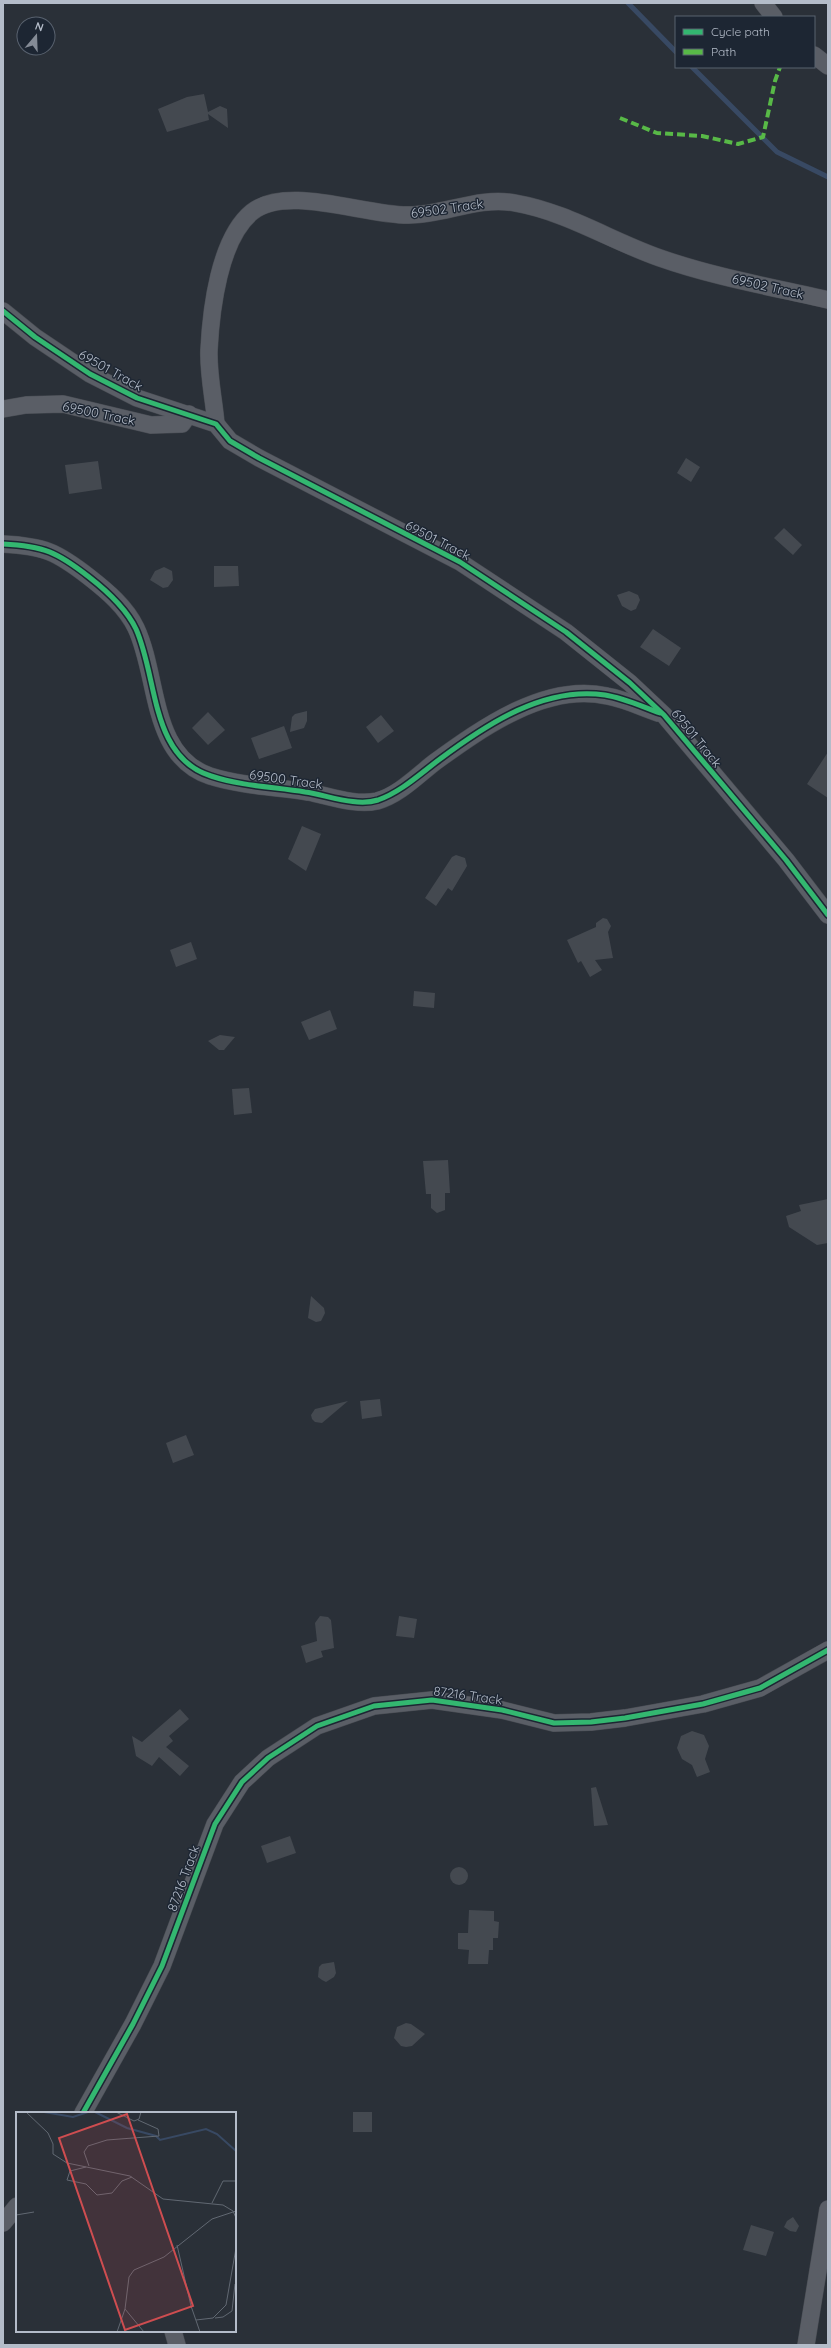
<svg xmlns="http://www.w3.org/2000/svg" width="831" height="2348" font-family="Quicksand,sans-serif">
  <style>
    .lines { fill: none; stroke-linecap: round; stroke-linejoin: round }
    .stream { stroke: #384963; stroke-width: 5 }
    .building { fill: #444950 }
    .minor-casing { stroke: #484c53; stroke-width: 18 }
    .minor { stroke: #5a5e66; stroke-width: 17 }
    .quiet { stroke: #58b947; stroke-width: 4; stroke-dasharray: 8 4; stroke-linecap: butt }
    .cycleway-casing { stroke: #1d2633; stroke-width: 8 }
    .cycleway { stroke: #33b770; stroke-width: 5 }
    .labels { text-anchor: middle; stroke-width: 3; stroke-linejoin: round; paint-order: stroke }
    .street-label { font-size: 13px; fill: #b4bcc9; stroke: #1d2633 }
    .inset-river { fill: none; stroke: #384963; stroke-width: 2 }
    .inset-road { fill: none; stroke: #616872; stroke-width: 1 }
    .view { fill: #ce4d50; fill-opacity: 0.15; stroke: #ce4d50; stroke-width: 2 }
    .inset-edge { fill: none; stroke: #b4bcc9; stroke-width: 2 }
  </style>
  <rect width="100%" height="100%" fill="#2a3038"/>
  <g class="lines">
    <g class="stream">
      <polyline points="628,3 676,52"/>
      <polyline points="692,67 777,152 828,177"/>
    </g>
  </g>
  <g class="building">
    <polygon points="204,94 208,112 220,106 227,109 228,128 208,114 209,120 167,132 158,109 187,97"/>
    <polygon points="686,458 700,467 691,482 677,473"/>
    <polygon points="98,461 102,489 69,494 65,465"/>
    <polygon points="784,528 802,545 793,555 774,538"/>
    <polygon points="214,566 238,566 239,586 214,587"/>
    <polygon points="164,567 172,571 173,580 168,587 163,588 150,580 155,571"/>
    <polygon points="629,591 638,595 640,600 636,609 631,611 622,606 617,595"/>
    <polygon points="653,629 681,648 669,666 640,647"/>
    <polygon points="307,711 307,721 304,728 290,732 292,717 295,714"/>
    <polygon points="208,712 225,730 208,745 192,728"/>
    <polygon points="381,715 394,731 378,743 366,727"/>
    <polygon points="284,726 292,748 259,759 251,738"/>
    <polygon points="828,752 828,798 807,784"/>
    <polygon points="302,826 321,834 306,871 288,859"/>
    <polygon points="456,855 465,858 467,866 452,891 448,888 436,906 425,898 452,857"/>
    <polygon points="603,918 607,919 611,926 608,932 613,958 595,960 602,970 590,977 581,961 578,963 567,940 596,927 596,923"/>
    <polygon points="191,942 197,959 176,967 170,950"/>
    <polygon points="414,991 435,993 434,1008 413,1006"/>
    <polygon points="330,1010 337,1029 309,1040 301,1022"/>
    <polygon points="220,1035 235,1037 224,1050 219,1050 208,1041"/>
    <polygon points="249,1088 252,1113 234,1115 232,1089"/>
    <polygon points="448,1160 450,1193 445,1193 445,1210 437,1213 431,1208 431,1194 426,1194 423,1161"/>
    <polygon points="828,1199 828,1243 817,1245 789,1227 786,1216 801,1211 799,1205"/>
    <polygon points="311,1296 324,1308 325,1313 321,1321 316,1322 308,1318"/>
    <polygon points="380,1399 382,1416 362,1419 360,1401"/>
    <polygon points="348,1401 322,1423 315,1422 312,1419 311,1415 315,1409"/>
    <polygon points="186,1435 194,1455 173,1463 166,1443"/>
    <polygon points="320,1616 328,1617 331,1620 334,1648 321,1651 323,1657 306,1663 301,1646 317,1641 315,1623"/>
    <polygon points="399,1616 417,1619 414,1638 396,1636"/>
    <polygon points="180,1709 189,1719 169,1736 173,1741 166,1747 189,1766 180,1776 159,1757 152,1766 139,1758 136,1756 132,1736 142,1742"/>
    <polygon points="692,1731 704,1735 709,1746 705,1759 710,1772 697,1777 692,1765 682,1759 677,1748 681,1736"/>
    <polygon points="596,1787 608,1825 594,1826 591,1788"/>
    <polygon points="290,1836 296,1853 267,1863 261,1846"/>
    <circle cx="459" cy="1876" r="9"/>
    <polygon points="469,1910 494,1911 494,1921 499,1922 498,1938 493,1938 493,1950 489,1950 488,1964 468,1964 469,1950 458,1949 458,1933 468,1933"/>
    <polygon points="334,1962 336,1973 334,1977 326,1982 322,1980 318,1977 319,1967 322,1964"/>
    <polygon points="406,2023 411,2024 425,2034 412,2046 406,2047 401,2046 394,2038 397,2027"/>
    <rect x="353" y="2112" width="19" height="20"/>
    <polygon points="793,2217 799,2226 796,2232 790,2231 784,2227 787,2221"/>
    <polygon points="751,2225 774,2232 766,2256 743,2250"/>
  </g>
  <g class="lines">
    <defs>
      <g id="minor">
        <polyline points="763,3 774,17"/>
        <polyline points="814,55 828,66"/>
        <polyline points="3,311 35,337 90,374 137,398 216,424 230,441 259,458 460,562 566,632 630,683 664,715 786,860 828,915"/>
        <polyline points="3,409 26,405 63,404 151,425 182,424 189,414"/>
        <path d="M216 424C214 400 208 374 209 350 211 310 219 239 252 212 287 184 366 216 409 215 444 215 479 196 515 203 567 212 611 241 660 258 714 277 772 287 828 300"/>
        <path d="M3 544C44 546 57 552 89 577 107 591 126 607 136 628 159 677 150 756 210 776 242 786 275 787 308 792 329 796 356 806 377 801 399 795 418 775 435 762 482 728 546 682 607 696 624 699 641 707 658 713"/>
        <polyline points="83,2113 133,2024 162,1966 215,1824 242,1782 268,1758 317,1726 374,1706 432,1700 502,1710 554,1723 591,1722 625,1718 703,1704 760,1688 828,1650"/>
        <polyline points="3,2223 17,2206"/>
        <polyline points="173,2331 177,2345"/>
        <polyline points="806,2345 828,2209"/>
      </g>
    </defs>
    <use href="#minor" class="minor-casing"/>
    <use href="#minor" class="minor"/>
    <polyline class="quiet" points="620,118 657,133 702,136 738,144 763,137 775,81 780,67"/>
    <defs>
      <g id="cycleway">
        <polyline points="3,311 35,337 90,374 137,398 216,424 230,441 259,458 460,562 566,632 630,683 664,715 786,860 828,915"/>
        <path d="M3 544C44 546 57 552 89 577 107 591 126 608 136 629 158 678 150 757 211 776 241 786 274 787 305 792 327 795 356 807 378 800 401 792 421 773 440 759 487 724 544 686 605 695 624 698 643 707 660 713"/>
        <polyline points="83,2113 133,2024 162,1966 215,1824 242,1782 268,1758 317,1726 374,1706 432,1700 502,1710 554,1723 591,1722 625,1718 703,1704 760,1688 828,1650"/>
      </g>
    </defs>
    <use href="#cycleway" class="cycleway-casing"/>
    <use href="#cycleway" class="cycleway"/>
  </g>
  <g class="labels">
    <g class="street-label">
      <text transform="translate(447 208) rotate(-8)" y="5">69502 Track</text>
      <text transform="translate(768 286) rotate(13)" y="5">69502 Track</text>
      <text transform="translate(111 370) rotate(29)" y="5">69501 Track</text>
      <text transform="translate(99 413) rotate(12)" y="5">69500 Track</text>
      <text transform="translate(438 540) rotate(27)" y="5">69501 Track</text>
      <text transform="translate(697 738) rotate(51)" y="5">69501 Track</text>
      <text transform="translate(286 779) rotate(8)" y="5">69500 Track</text>
      <text transform="translate(468 1695) rotate(8)" y="5">87216 Track</text>
      <text transform="translate(183 1878) rotate(-70)" y="5">87216 Track</text>
    </g>
  </g>
  <g transform="translate(16 2112)">
    <rect width="220" height="220" fill="#2a3038"/>
    <path class="inset-river" d="M28 0 57 5 72 0M79 0 111 16 140 24 144 28 190 17 201 22 220 39"/>
    <path class="inset-road" d="M10 0 32 21 37 32V42L51 51 114 64 147 87 207 93 217 99 220 106M100 0 118 9 123 7 125 0M73 54 68 40 72 34 91 28 143 24 142 17 122 8M70 55 54 59 51 68 70 72 81 83 96 81 106 69 116 65M196 91 207 69H220M0 103 18 100M161 133 175 194 184 220M109 197 128 220M199 206 207 205 216 199 219 172M180 208 197 206 210 193 220 136M101 220 109 197 113 165 118 158 148 145 196 107 220 99"/>
    <path class="view" d="M111 2 177 194 109 218 43 26Z"/>
    <rect width="220" height="220" class="inset-edge"/>
  </g>
  <rect width="831" height="2348" fill="none" stroke="#b4bcc9" stroke-width="8"/>
  <rect x="675" y="16" width="140" height="52" fill="#1d2633" stroke="#59626f"/>
  <rect x="683" y="29" width="20" height="6" fill="#33b770" stroke="#59626f"/>
  <text x="711" y="36" font-size="12" fill="#b4bcc9">Cycle path</text>
  <rect x="683" y="49" width="20" height="6" fill="#58b947" stroke="#59626f"/>
  <text x="711" y="56" font-size="12" fill="#b4bcc9">Path</text>
  <g transform="translate(36 36) rotate(19)"><circle r="19" fill="#1d2633" stroke="#59626f"/>
  <path d="M0-3L7 15L0 10L-7 15Z" fill="#848b96"/>
  <text y="-6" font-size="11" font-weight="bold" text-anchor="middle" fill="#b4bcc9">N</text>
  </g>
</svg>
